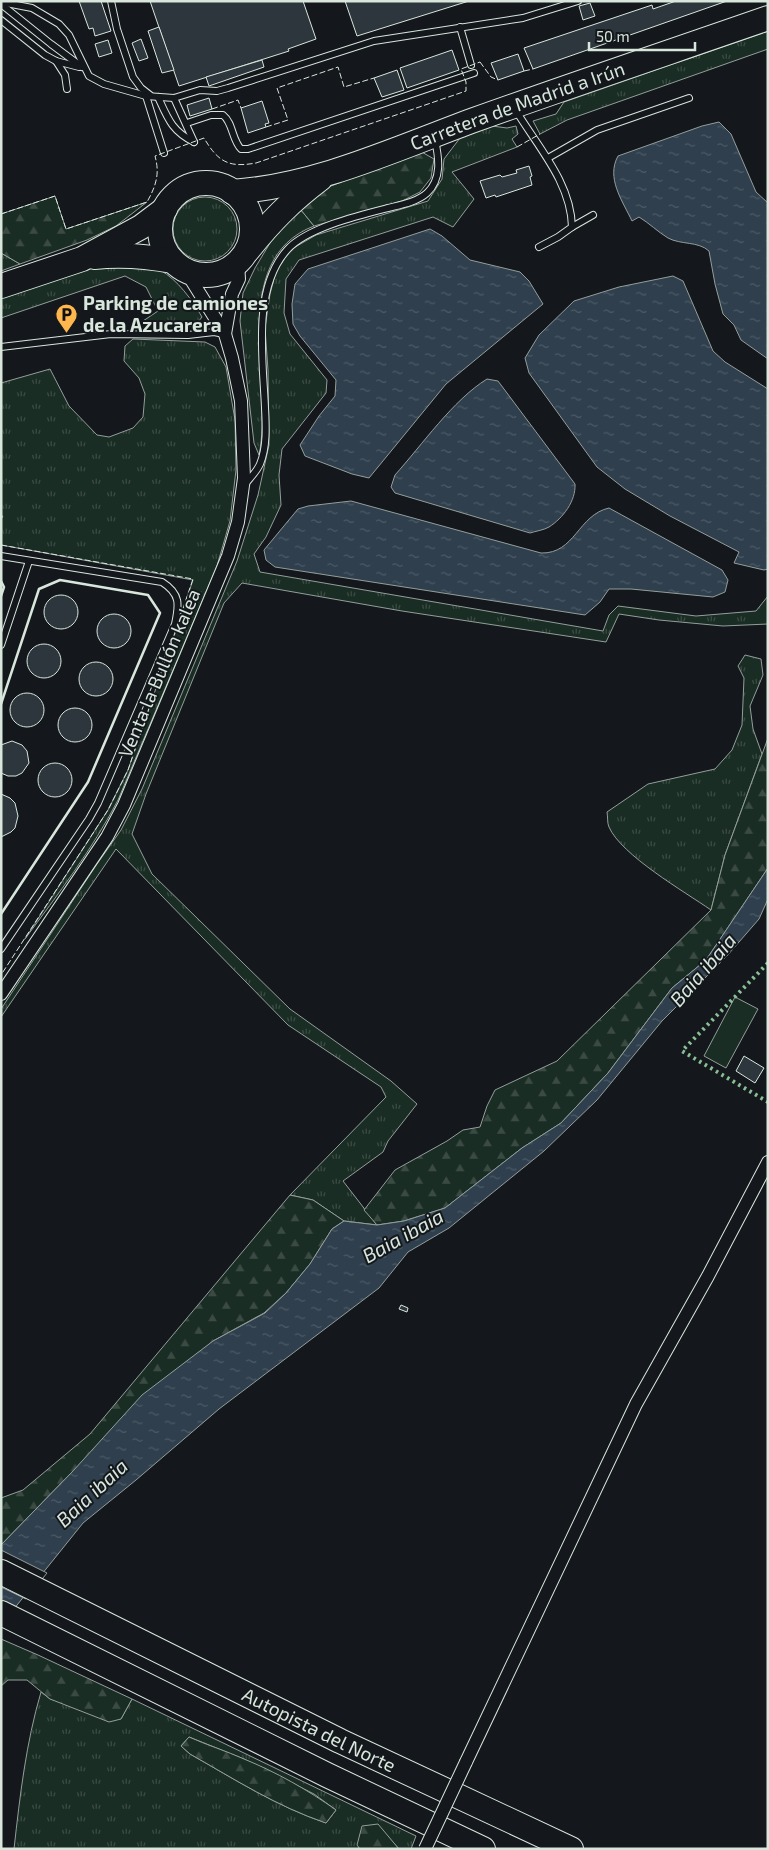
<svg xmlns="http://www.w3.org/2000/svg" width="769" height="1850" font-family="'Exo 2',sans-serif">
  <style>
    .grass { fill: url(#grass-tufts); stroke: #939e99; fill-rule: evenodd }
    .forest { fill: url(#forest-firs); stroke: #939e99 }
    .pitch { fill: #1a2d24; stroke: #939e99 }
    .water { fill: url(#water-ripples); stroke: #939e99 }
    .pier { fill: #14181c; stroke: #939e99 }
    .building { fill: #2c363c; stroke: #d8e6dc }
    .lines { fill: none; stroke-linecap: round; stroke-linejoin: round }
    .lane-casing { stroke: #d8e6dc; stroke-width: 8 }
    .street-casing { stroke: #d8e6dc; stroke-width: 14 }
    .highway-casing { stroke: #d8e6dc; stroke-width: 26 }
    .lane { stroke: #14181c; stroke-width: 6 }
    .street { stroke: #14181c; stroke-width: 12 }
    .highway { stroke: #14181c; stroke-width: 24 }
    .street-bridge-casing { stroke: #d8e6dc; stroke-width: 14; stroke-linecap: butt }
    .street-bridge { stroke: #14181c; stroke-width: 12 }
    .hedge { stroke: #8ac095; stroke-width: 4; stroke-dasharray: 2.5 4; stroke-linecap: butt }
    .fence { stroke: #d8e6dc; stroke-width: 1; stroke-dasharray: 6 2.5; stroke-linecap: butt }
    .wall { stroke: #d8e6dc; stroke-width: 2.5 }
    .labels { text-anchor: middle; stroke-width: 4; stroke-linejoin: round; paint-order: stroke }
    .street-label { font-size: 19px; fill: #d8e6dc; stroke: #14181c }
    .poi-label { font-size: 19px; font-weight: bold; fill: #d8e6dc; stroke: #14181c; text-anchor: start }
    .water-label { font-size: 20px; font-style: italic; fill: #d8e6dc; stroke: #14181c }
  </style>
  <defs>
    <pattern id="grass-tufts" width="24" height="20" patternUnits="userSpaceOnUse" patternTransform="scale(1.25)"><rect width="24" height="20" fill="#1a2d24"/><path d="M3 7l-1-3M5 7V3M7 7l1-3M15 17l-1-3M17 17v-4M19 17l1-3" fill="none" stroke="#3b4b43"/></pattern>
    <pattern id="forest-firs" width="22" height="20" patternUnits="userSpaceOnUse" patternTransform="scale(1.25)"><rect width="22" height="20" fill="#1a2d24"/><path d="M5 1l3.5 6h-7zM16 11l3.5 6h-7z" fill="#3b4b43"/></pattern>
    <pattern id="water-ripples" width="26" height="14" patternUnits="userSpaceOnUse" patternTransform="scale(1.25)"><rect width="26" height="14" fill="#2f3f4d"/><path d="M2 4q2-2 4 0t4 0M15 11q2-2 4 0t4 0" fill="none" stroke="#4c5b66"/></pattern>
  </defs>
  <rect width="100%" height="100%" fill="#14181c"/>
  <g class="grass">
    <polygon points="768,31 768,49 567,120 540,134 533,121 556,114 564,102"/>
    <polygon points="492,126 507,128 516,126 518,134 512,139 517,147 452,172 474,199 453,227 433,217 299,260 286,279 284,313 290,334 327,380 326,393 282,449 279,475 281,505 266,537 254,554 260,572 603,631 609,615 618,606 696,616 756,611 768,596 768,624 723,626 659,620 619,614 606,642 402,611 242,583 224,603 146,794 132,834 152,874 290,1009 391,1081 417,1104 388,1141 383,1152 343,1181 377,1225 344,1221 313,1200 290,1195 386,1097 381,1087 288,1025 116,849 1,1017 1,1009 97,864 121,830 142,789 237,561 258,495 269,445 268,370 265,328 270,294 276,271 290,250 316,235 428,201 442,179 444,159 460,138"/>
    <circle cx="205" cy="229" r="32"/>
    <path d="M301 210 314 226C226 260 274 386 259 455L254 443 240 321 243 293 255 268 273 238Z"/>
    <polygon points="1,253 20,264 1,271"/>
    <path d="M105 263C116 265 152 266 160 270 178 280 192 300 202 317 200 320 197 323 193 325 177 334 151 331 134 327L158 311 146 287 125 276 1 318V298Z"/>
    <path d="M133 339 205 342 215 347 226 367 235 420 236 470 230 521 217 566 118 800C92 850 58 894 25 939L108 810 128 770 193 580 1 545V518L3 517 1 514V383L50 369 69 406 97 435 109 437 133 428 143 417 145 394 139 378 124 361 125 346Z"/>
    <path d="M745 655 761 659 763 675 750 706 753 729 762 754 725 855 711 910C685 892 621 855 609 827 607 823 608 817 607 812L648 784 715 769 732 750 742 725 744 678 738 666Z"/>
    <path d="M41 1692 50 1699 121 1719 132 1699 416 1836 411 1849H399L390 1839 358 1845 360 1849H14C20 1795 26 1743 41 1692ZM189 1737 244 1759 314 1794 336 1810 326 1823C276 1806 236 1780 190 1754L181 1746Z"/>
  </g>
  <g class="forest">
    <polygon points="420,151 434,159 431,178 420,192 402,201 314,226 301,210 326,188"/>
    <polygon points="55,196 66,229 147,202 116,226 87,240 20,264 1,253 1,214"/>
    <polygon points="768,738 768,868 706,960 672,988 608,1073 561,1123 522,1148 445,1208 404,1221 377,1225 364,1210 395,1170 447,1141 463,1130 480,1127 487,1106 495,1090 557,1061 711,910 725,855"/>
    <polygon points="290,1195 313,1200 344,1221 332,1229 310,1264 286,1293 264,1313 213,1341 73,1471 1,1545 1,1498 23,1490 90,1434"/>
    <polygon points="1,1639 38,1655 132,1699 121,1719 109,1722 50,1699 27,1680 8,1680 1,1686"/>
    <path d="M189 1737C207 1745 226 1751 244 1759 276 1772 308 1790 336 1810L326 1823C276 1806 236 1780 190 1754L181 1746Z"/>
    <polygon points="378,1824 399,1849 360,1849 357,1845 362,1826"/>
  </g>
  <polygon class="pitch" points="735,997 758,1009 726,1068 704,1056"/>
  <g class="water">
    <path d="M719 122 731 134 756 192 768 203V359L741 340 734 325 723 314 715 284 709 251C698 241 681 245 668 238 658 232 649 223 639 217L632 221C622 200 606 178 618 156L702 126Z"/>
    <polygon points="430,229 442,236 470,260 520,272 529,281 543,304 446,384 369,478 352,474 305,456 300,445 319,416 335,396 336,380 300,336 293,324 292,304 295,284 308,269"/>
    <polygon points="673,276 683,281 713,351 725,362 768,389 768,569 764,570 734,563 739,552 670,516 625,489 597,467 529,373 525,358 539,335 574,301 619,287"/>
    <path d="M487 379 498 381 575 484C576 501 563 518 549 527 544 530 536 531 530 533L395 493 391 487 395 475C422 445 453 400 487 379Z"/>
    <path d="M351 501 541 553C575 554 578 515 609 508L722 570 728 580 725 592 713 597 631 589H609L600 602 585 615 275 567 266 560 264 550 298 509 308 506Z"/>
    <polygon points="768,868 768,899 759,919 726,957 662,1021 597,1100 544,1151 449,1228 408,1252 379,1288 219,1409 136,1480 83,1523 1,1625 1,1545 73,1471 142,1395 213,1341 265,1313 286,1293 310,1264 332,1229 344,1221 377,1225 404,1221 445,1208 522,1148 561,1123 608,1073 672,988 706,960"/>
  </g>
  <polygon class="pier" points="1,1550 47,1573 26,1599 1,1587"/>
  <g class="building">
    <polygon points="79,1 101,1 111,31 95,36 93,28 89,29"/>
    <polygon points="150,1 303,1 316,39 288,49 289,51 179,86"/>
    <polygon points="345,1 469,1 357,36"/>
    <polygon points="676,1 727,1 533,69 524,48 652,5 653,9"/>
    <polygon points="590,3 595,16 583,20 579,6"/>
    <polygon points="159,27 174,70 162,73 148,31"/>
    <polygon points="141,39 148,58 139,61 132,43"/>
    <polygon points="108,40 112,53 99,57 95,44"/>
    <polygon points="452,50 459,70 407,88 400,68"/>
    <polygon points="518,54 524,71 498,80 491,63"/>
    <polygon points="262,60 264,67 209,86 206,77"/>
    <polygon points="397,70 404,90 382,97 374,78"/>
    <polygon points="209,98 212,109 190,116 187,105"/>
    <polygon points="262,101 269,123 265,124 266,127 248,133 241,108"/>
    <polygon points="529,166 532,176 530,177 532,185 496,197 495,195 486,198 480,181 500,175 502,177 517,173 516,170"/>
    <circle cx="61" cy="612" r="17"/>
    <circle cx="114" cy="631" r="17"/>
    <circle cx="44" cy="661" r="17"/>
    <circle cx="96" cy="679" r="17"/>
    <circle cx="27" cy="710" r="17"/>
    <circle cx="75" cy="725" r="17"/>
    <polygon points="12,741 22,745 27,751 29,763 22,773 16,776 8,776 1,773 1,745"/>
    <circle cx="55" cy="780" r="17"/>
    <polygon points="1,794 10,798 15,803 18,816 15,828 11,832 1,837"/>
    <polygon points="744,1056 764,1068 755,1083 736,1071"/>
    <polygon points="401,1305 408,1308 407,1312 399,1309"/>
  </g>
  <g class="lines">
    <defs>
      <g id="lane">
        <polyline points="111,1 117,29 133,77 141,88 150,95"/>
        <polyline points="1,2 32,8 59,24 69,35 89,76 104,84 146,96 174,98 200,90 217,91 228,88 374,41 523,18 578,1"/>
        <polyline points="1,4 51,44 82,67"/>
        <polyline points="1,20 45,55 56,61 79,67"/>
        <polyline points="460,27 471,65"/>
        <polyline points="56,61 65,75 67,89"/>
        <polyline points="146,96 164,153"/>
        <path d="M158 97C168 119 172 131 194 142"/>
        <polyline points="174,98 194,142"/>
        <path d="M515 109C537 146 571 182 572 227L558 237 539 247"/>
        <path d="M187 123 211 115H223C233 123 232 140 241 149H248L474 73"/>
        <polyline points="548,158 597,130 689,98"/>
        <polyline points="572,227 593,215"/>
        <polyline points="1,347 111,334 188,335 214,332 224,334"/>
        <path d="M246 483C251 477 257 471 260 464 267 447 266 426 265 408 263 359 252 289 287 250 306 228 360 215 388 208 400 205 417 202 427 193 442 179 439 158 435 140"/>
        <path d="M1 556 162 582C181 594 179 605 175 624L98 803 89 819 1 949"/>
        <polyline points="1,645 29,561"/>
      </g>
      <g id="street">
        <polyline points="225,334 232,294 239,279 238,263"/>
        <polyline points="1,994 107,837 124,805 228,556 238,522 244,478 241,401 232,358 225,334 185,270"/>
        <polyline points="466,1762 636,1404 708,1276 768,1162"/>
      </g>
      <g id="highway">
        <circle cx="206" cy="229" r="46"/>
        <path id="s1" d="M232 192C317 186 395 149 474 120 572 85 670 52 768 18"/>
        <path d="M248 250C271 221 291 201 320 179"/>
        <path d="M94 257C121 254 146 256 173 261"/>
        <polyline points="1,286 82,259 141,227 165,209"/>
        <path id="s2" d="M1 1572 340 1741 571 1849"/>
        <polyline points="1,1613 327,1775 483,1849"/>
      </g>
    </defs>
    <use href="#lane" class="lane-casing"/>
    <use href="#street" class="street-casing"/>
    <use href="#highway" class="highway-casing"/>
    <use href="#lane" class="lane"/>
    <use href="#street" class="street"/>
    <use href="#highway" class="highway"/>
    <defs>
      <polyline id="street-bridge" points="425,1849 466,1762"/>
    </defs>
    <use href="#street-bridge" class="street-bridge-casing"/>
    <use href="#street-bridge" class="street-bridge"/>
    <polyline class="hedge" points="768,963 682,1051 768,1102"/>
    <g class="fence">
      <polyline points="480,62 491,77 498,80"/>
      <polyline points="524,71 533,69"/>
      <polyline points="212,109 238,100 241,108"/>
      <polyline points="266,127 288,120 277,88 338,67 344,87 374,78"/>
      <polyline points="517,147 540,134"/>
      <path d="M1 214 55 196 66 229 147 202C156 186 160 174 155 156L204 138C218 162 229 168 256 163L466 91V82L461 69 480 62"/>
      <polyline points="1,545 193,579 128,770 108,810 1,975"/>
    </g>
    <g class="wall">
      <polyline points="1,581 4,587 1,596"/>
      <polyline points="1,704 39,589 60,580 148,595 160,613 88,782 1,914"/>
    </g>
  </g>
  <defs>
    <symbol id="parking-pin" viewBox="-11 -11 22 30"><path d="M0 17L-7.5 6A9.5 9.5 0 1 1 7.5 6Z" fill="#ffb74d" stroke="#14181c"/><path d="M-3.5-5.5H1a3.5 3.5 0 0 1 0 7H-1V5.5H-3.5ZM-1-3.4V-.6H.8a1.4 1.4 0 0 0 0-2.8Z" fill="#111"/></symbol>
  </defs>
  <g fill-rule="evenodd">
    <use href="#parking-pin" x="54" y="302" width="25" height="34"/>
  </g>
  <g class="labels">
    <g class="street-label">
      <text dy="7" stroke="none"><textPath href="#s1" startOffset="299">Carretera de Madrid a Irún</textPath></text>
      <text transform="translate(159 673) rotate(-67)" y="7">Venta la Bullón kalea</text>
      <text dy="7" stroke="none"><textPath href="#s2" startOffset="355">Autopista del Norte</textPath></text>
    </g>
    <g class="poi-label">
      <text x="83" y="310">Parking de camiones<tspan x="83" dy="22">de la Azucarera</tspan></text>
    </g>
    <g class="water-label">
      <text transform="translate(703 970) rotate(-49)" y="7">Baia ibaia</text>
      <text transform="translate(403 1236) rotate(-29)" y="7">Baia ibaia</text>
      <text transform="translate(92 1493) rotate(-43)" y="7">Baia ibaia</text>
    </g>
  </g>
  <rect width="769" height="1850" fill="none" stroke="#d8e6dc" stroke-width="5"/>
  <path d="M589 42v8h106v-8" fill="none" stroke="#d8e6dc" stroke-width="2.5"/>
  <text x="596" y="42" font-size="15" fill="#d8e6dc" stroke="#14181c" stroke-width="4" paint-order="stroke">50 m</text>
</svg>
